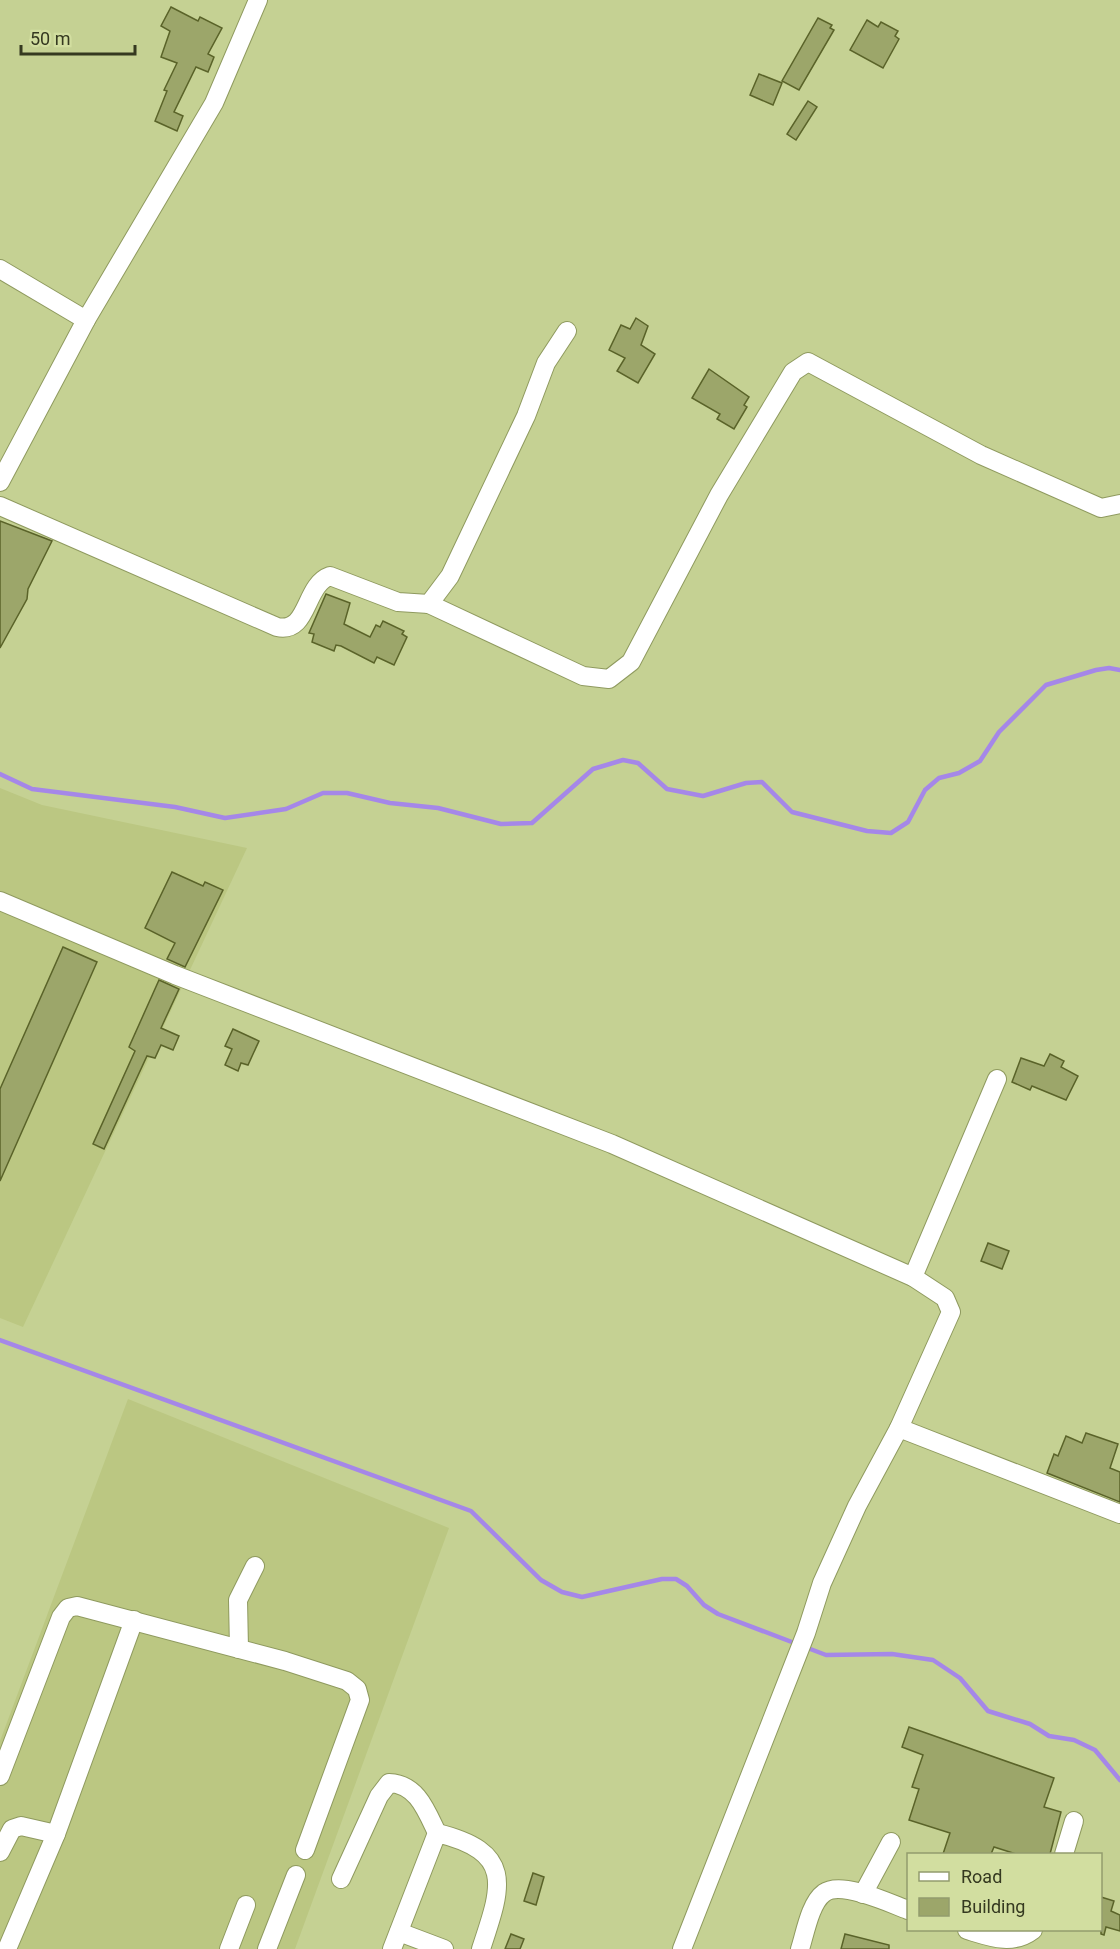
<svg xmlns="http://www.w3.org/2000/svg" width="1120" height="1949" font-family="Roboto,sans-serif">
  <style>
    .built { fill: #bbc782 }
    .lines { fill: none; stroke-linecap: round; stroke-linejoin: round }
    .stream { stroke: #a587e8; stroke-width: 4.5 }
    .building { fill: #9ca66a; stroke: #5a6329; stroke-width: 1.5 }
    .minor-casing { stroke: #8f9a5f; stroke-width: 20 }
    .minor { stroke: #fff; stroke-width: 18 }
  </style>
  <rect width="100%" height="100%" fill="#c5d193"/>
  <g class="built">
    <polygon points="0,788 42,805 247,848 23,1327 0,1318"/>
    <polygon points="128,1399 449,1528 295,1949 0,1949 0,1741"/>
  </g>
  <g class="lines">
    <g class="stream">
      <polyline points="0,774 32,789 175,807 225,818 286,809 323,793 347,793 390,803 438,808 501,824 532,823 593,769 623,760 638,763 667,789 703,796 746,783 762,782 792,812 867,831 891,833 908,822 925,790 939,778 959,773 980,761 999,732 1046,685 1096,670 1109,668 1120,670"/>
      <polyline points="0,1340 471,1511 541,1580 562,1592 582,1597 662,1579 676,1579 687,1586 704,1605 718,1614 797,1644"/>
      <polyline points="805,1647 826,1655 892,1654 933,1660 960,1678 988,1711 1030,1724 1049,1736 1074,1740 1095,1750 1120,1780"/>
    </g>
  </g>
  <g class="building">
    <polygon points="171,7 198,21 200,17 222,28 208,54 214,57 208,72 196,67 174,112 183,116 177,131 155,121 167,91 164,90 177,63 161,57 170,31 161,26"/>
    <polygon points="818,18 832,25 830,28 834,30 799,90 782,81"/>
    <polygon points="867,20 878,27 881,22 898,31 895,36 899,39 883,68 850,50"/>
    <polygon points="759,74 782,83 773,105 750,95"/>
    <polygon points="808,101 817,107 796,140 787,134"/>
    <polygon points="636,318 648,326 641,345 655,354 638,383 617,371 625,358 609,350 621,325 630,329"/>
    <polygon points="709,369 749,397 744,405 747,407 734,429 717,419 720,414 692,398"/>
    <polygon points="0,521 52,541 28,589 27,599 0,648"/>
    <polygon points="326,594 350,603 344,624 370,637 376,625 380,627 383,621 404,631 402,634 407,637 394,665 377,657 374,663 341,646 336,645 334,651 312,642 314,634 309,633"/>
    <polygon points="172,872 203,886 205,882 223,890 185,967 167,959 175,943 145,928"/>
    <polygon points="63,947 97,962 0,1181 0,1089"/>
    <polygon points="159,980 179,989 161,1028 179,1036 173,1050 161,1045 155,1058 147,1056 104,1149 93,1144 135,1051 129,1047"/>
    <polygon points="233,1029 259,1041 248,1065 241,1063 238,1071 225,1065 232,1049 225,1046"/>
    <polygon points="1050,1054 1064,1061 1061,1067 1078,1076 1066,1100 1032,1086 1030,1090 1012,1082 1021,1058 1044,1066"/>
    <polygon points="988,1243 1009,1251 1002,1269 981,1261"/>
    <polygon points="1086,1433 1118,1444 1110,1468 1120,1472 1120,1502 1047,1473 1054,1454 1058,1456 1066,1436 1082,1443"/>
    <polygon points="909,1727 1054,1778 1044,1807 1061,1812 1050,1854 1016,1854 994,1847 991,1854 943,1854 950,1833 909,1820 919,1789 912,1787 923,1755 902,1747"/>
    <polygon points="533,1873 544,1877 536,1905 524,1901"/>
    <polygon points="1101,1897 1114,1901 1111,1911 1120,1915 1120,1931 1106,1927 1104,1935 1101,1934"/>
    <polygon points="511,1934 524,1939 520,1949 505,1949"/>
    <polygon points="845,1934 889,1945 889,1949 841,1949"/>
  </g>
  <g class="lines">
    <defs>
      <g id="minor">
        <polyline points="0,269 86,320"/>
        <polyline points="0,482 86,320 214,103 258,0"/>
        <path d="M0 506 277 627C309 634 304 585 330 576L398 602 429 604 450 576 526 416 546 363 567 331"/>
        <polyline points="429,604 583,676 609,679 631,662 719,495 793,372 808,362 981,455 1101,508 1120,504"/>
        <polyline points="0,901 175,975 612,1144 913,1277 945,1298 951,1312 899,1428 857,1506 822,1583 806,1633 682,1949"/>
        <polyline points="913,1277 997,1079"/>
        <polyline points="899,1428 1120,1514"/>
        <polyline points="239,1649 238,1600 255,1566"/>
        <polyline points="0,1776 61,1617 68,1608 77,1606 285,1661 347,1681 357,1689 360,1700 305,1850"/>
        <polyline points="0,1852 12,1829 21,1826 56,1834"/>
        <polyline points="1064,1854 1074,1821"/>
        <path d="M341 1879 379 1796 389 1783C417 1784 426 1810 437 1833"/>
        <polyline points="863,1894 891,1842"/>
        <path d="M967 1930C990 1937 1012 1946 1033 1930"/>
        <polyline points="399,1932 444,1949"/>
        <polyline points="7,1949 56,1834 134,1620"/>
        <polyline points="229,1949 246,1905"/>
        <polyline points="267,1949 296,1875"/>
        <path d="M392 1949 437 1833C515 1852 502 1886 481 1949"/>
        <path d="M800 1949C805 1934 810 1903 824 1893 841 1880 889 1903 908 1910"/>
      </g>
    </defs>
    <use href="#minor" class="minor-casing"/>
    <use href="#minor" class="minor"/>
  </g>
  <rect x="907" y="1853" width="195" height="78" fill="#d2dea0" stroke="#939c6d" stroke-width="1.5"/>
  <rect x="919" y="1872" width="30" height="9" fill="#ffffff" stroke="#939c6d" stroke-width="1.5"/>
  <text x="961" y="1883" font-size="18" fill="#353920">Road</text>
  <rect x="919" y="1898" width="30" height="18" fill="#9ca66a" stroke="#939c6d" stroke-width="1.5"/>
  <text x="961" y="1913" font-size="18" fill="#353920">Building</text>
  <path d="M21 45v9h114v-9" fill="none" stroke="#353920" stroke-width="3"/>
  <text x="30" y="45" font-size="18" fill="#353920" stroke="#d2dea0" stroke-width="4.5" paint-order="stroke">50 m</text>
</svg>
